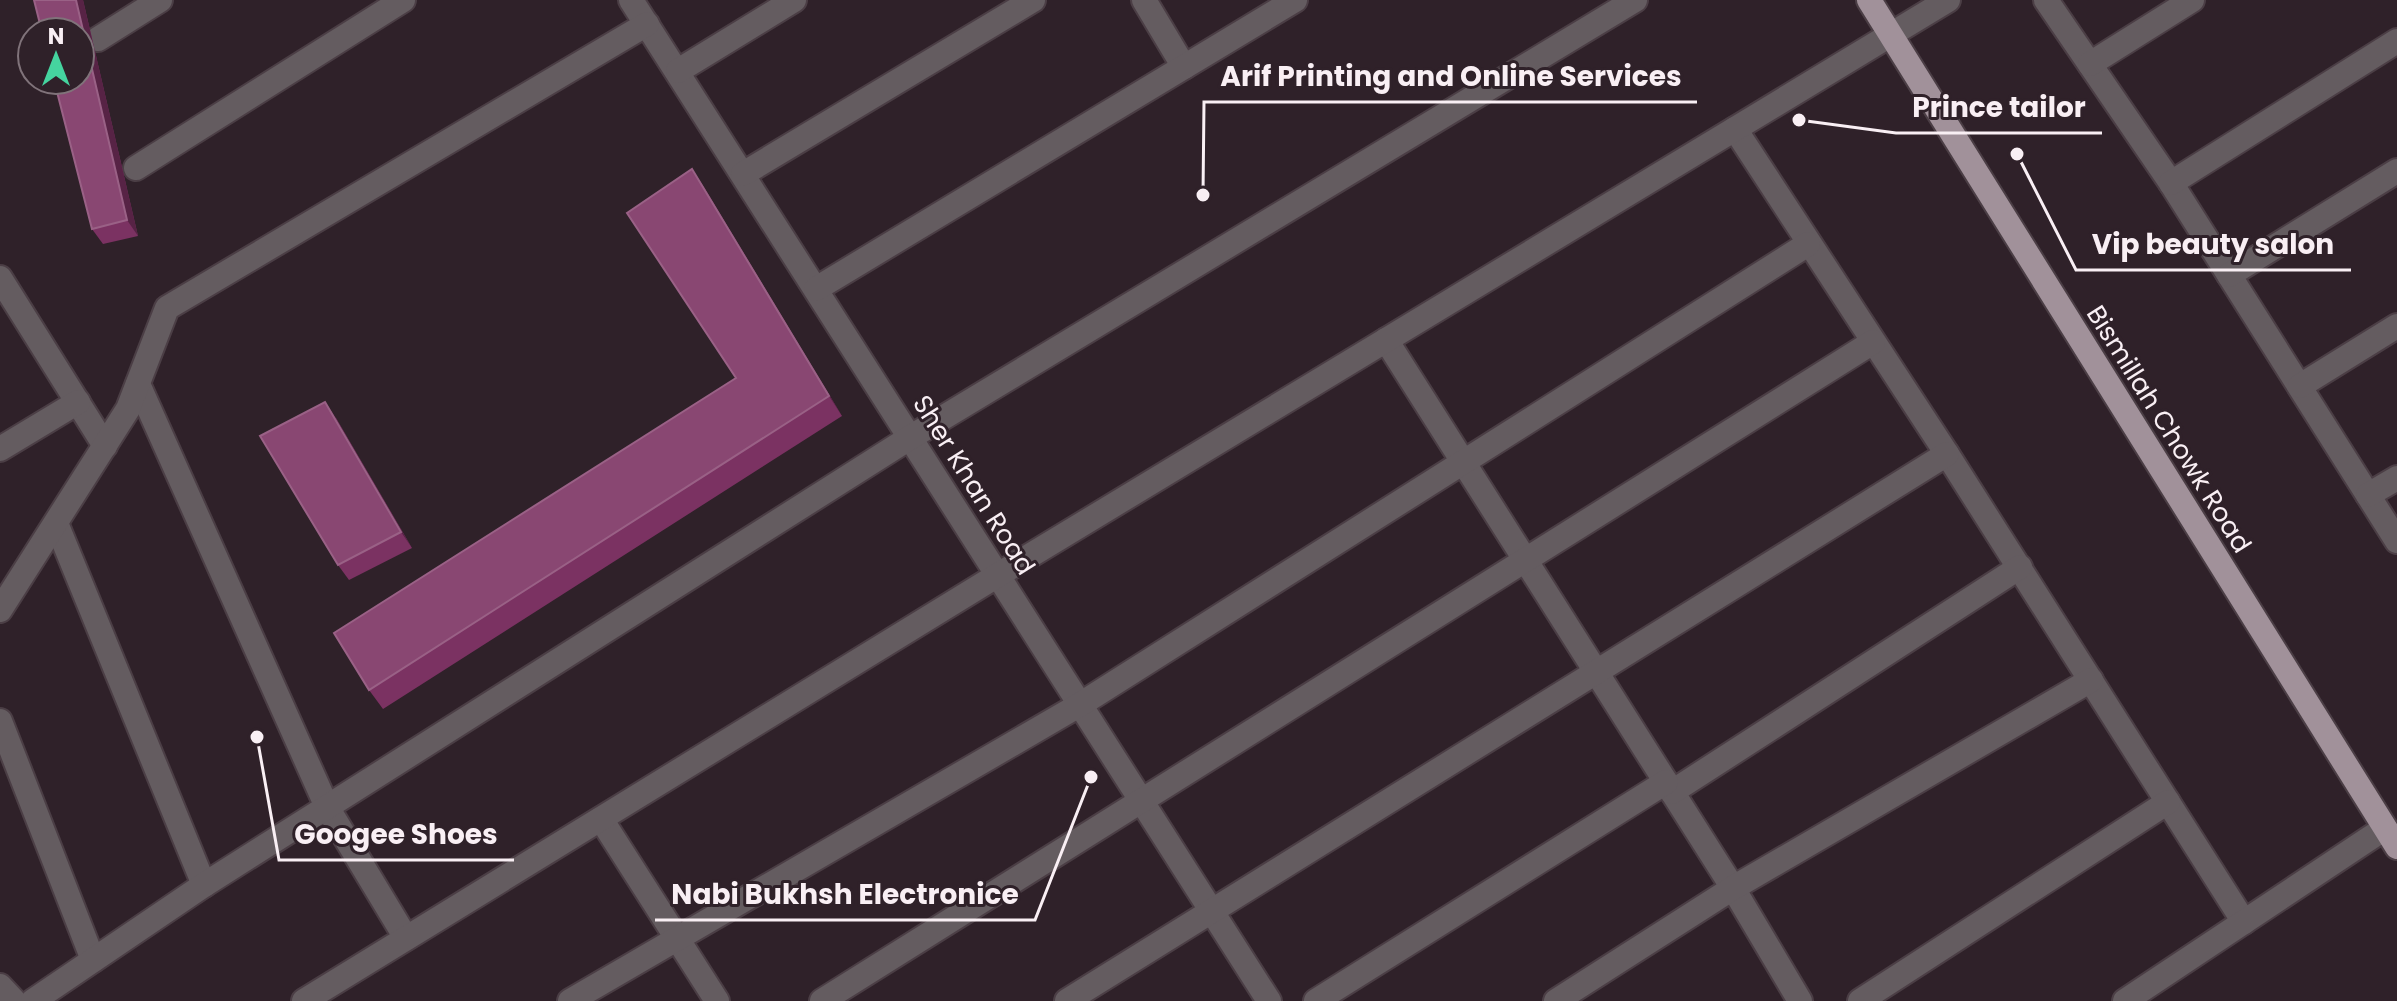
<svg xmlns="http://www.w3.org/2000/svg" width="2397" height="1001" font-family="Poppins,sans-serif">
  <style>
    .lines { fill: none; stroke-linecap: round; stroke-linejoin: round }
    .minor-casing { stroke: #4b3e45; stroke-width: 28 }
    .major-casing { stroke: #4b3e45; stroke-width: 28 }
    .minor { stroke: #645c60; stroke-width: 24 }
    .major { stroke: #a1919a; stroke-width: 24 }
    .wall { fill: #7b3262 }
    .shaded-wall { fill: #572345 }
    .building { fill: #894772; stroke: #9a6186; stroke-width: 2 }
    .labels { text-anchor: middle; stroke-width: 6; stroke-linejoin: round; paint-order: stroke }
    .street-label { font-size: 26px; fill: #f9eff4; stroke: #2f2129 }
    .leader { fill: none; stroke: #f9eff4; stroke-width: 3 }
    .callout-dot { fill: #f9eff4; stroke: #2f2129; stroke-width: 3 }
    .callout-label { font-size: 28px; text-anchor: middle; font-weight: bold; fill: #f9eff4; stroke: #2f2129; stroke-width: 6; stroke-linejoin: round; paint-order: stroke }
  </style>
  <rect width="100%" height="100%" fill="#2f2129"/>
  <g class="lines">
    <defs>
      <g id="minor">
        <polyline points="631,0 1269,1001"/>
        <polyline points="1144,0 1184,67"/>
        <polyline points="2046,0 2171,183 2397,541"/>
        <polyline points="98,39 160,0"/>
        <polyline points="2090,64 2192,0"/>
        <polyline points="678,71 794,0"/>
        <polyline points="1735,129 1947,454 2244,922"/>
        <polyline points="136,168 403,0"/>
        <polyline points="743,174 1033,0"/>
        <polyline points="2171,183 2397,41"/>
        <polyline points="2229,275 2397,171"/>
        <polyline points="0,278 105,446"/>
        <polyline points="816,289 1295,0"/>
        <polyline points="1386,340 1733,888 1800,1001"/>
        <polyline points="138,384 327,807 406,938"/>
        <polyline points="2300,386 2397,326"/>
        <polyline points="0,449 78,402"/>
        <polyline points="2368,495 2397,478"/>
        <polyline points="56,523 204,885"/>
        <polyline points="0,610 128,409 167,308 647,24"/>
        <polyline points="0,721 93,960"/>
        <polyline points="1672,792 2020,567"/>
        <polyline points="601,819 717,1001"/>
        <polyline points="0,986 14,1001"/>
        <polyline points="33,1001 204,885 911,437 1635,0"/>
        <polyline points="304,1001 998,575 1948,0"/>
        <polyline points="570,1001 1081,704 1808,244"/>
        <polyline points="822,1001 1873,342"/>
        <polyline points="1067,1001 1947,454"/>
        <polyline points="1316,1001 1666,782"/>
        <polyline points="1556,1001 1733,888 2091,680"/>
        <polyline points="1860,1001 2168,802"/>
        <polyline points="2125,1001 2385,828"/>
      </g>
      <polyline id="major" points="1869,0 2397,847"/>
    </defs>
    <use href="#minor" class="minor-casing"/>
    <use href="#major" class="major-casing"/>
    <use href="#minor" class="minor"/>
    <use href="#major" class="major"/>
  </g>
  <g class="wall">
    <polygon points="34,0 83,0 138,236 103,244 92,229"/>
    <polygon points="692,169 705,189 842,416 383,709 369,690 736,378"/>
    <polygon points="336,418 412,548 349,580 338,565"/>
  </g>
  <g class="shaded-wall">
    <polygon points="76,0 83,0 138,236 127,220"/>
    <polygon points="692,169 705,189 842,416 829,396"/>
    <polygon points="325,402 336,418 412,548 401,532"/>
  </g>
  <g class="building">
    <polygon points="34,0 76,0 127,220 92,229 54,80 80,80 80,32 42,32"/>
    <polygon points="692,169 829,396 369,690 334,633 736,378 627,213"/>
    <polygon points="325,402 401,532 338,565 260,436"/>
  </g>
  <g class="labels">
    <g class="street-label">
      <text transform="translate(2169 429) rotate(58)" y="9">Bismillah Chowk Road</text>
      <text transform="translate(974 485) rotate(58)" y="9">Sher Khan Road</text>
    </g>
  </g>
  <path class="leader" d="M1203 195L1204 102H1697M1799 120L1896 133H2102M2017 154L2076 270H2351M257 737L279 860H514M1091 777L1035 920H655"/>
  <g class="callout-dot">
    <circle cx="1203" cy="195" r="8"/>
    <circle cx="1799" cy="120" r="8"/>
    <circle cx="2017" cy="154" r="8"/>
    <circle cx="257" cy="737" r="8"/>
    <circle cx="1091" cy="777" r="8"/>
  </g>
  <g class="callout-label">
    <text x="1451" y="86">Arif Printing and Online Services</text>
    <text x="1999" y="117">Prince tailor</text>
    <text x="2213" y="254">Vip beauty salon</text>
    <text x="396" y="844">Googee Shoes</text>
    <text x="845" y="904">Nabi Bukhsh Electronice</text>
  </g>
  <g transform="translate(56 56)"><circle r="38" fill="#2f2129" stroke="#80737a" stroke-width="2"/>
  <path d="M0-6L14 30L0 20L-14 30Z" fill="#45d49f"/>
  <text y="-12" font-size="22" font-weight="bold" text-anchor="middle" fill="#f9eff4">N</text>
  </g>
</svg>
